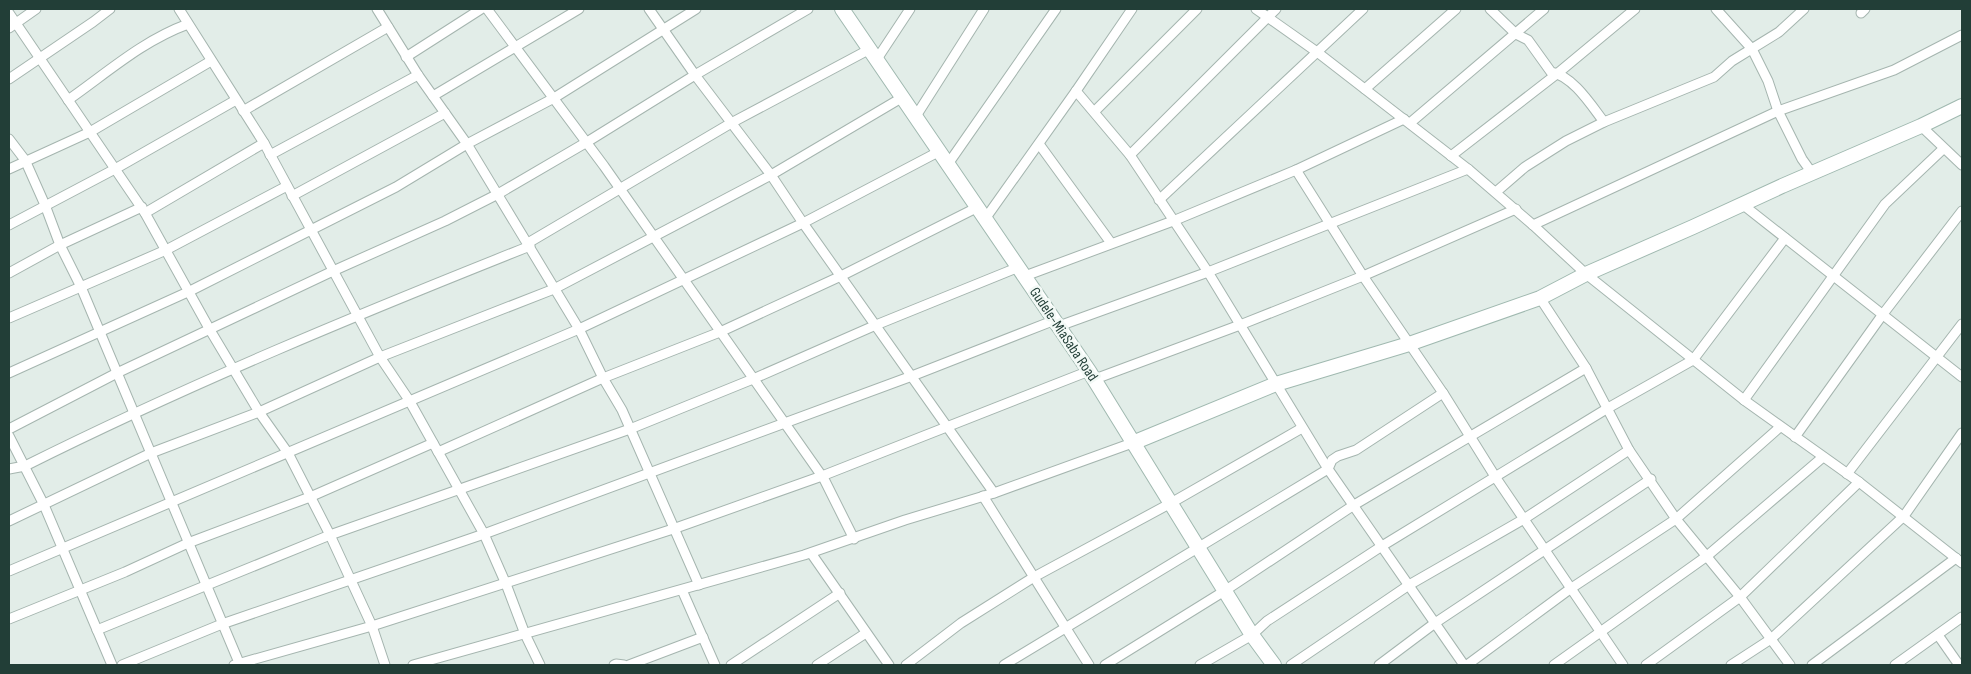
<svg xmlns="http://www.w3.org/2000/svg" width="1971" height="674" font-family="'Sofia Sans Condensed',sans-serif">
  <style>
    .lines { fill: none; stroke-linecap: round; stroke-linejoin: round }
    .street-casing { stroke: #a5b5af; stroke-width: 11 }
    .secondary-casing { stroke: #a0b9b0; stroke-width: 16 }
    .street { stroke: #fff; stroke-width: 9 }
    .secondary { stroke: #fff; stroke-width: 14 }
    .labels { text-anchor: middle; stroke-width: 5; stroke-linejoin: round; paint-order: stroke }
    .street-label { font-size: 15px; fill: #223e37; stroke: #f3f9f6 }
  </style>
  <rect width="100%" height="100%" fill="#e2ede8"/>
  <g class="lines">
    <defs>
      <g id="street">
        <polyline points="179,9 264,143 380,357 554,289 771,175 903,97"/>
        <polyline points="377,9 418,75 467,144 579,329 603,378 622,410 699,585"/>
        <polyline points="487,9 604,166 824,479 854,539"/>
        <polyline points="649,9 695,75 771,175 803,223 994,493"/>
        <polyline points="1256,9 1317,52 1468,169 1533,225 1586,274 1744,400 1859,482 1962,563"/>
        <path d="M1490 9 1516 34 1528 40 1551 72C1573 76 1591 105 1604 122"/>
        <polyline points="1716,9 1752,49 1768,81 1778,111 1802,159 1812,173"/>
        <polyline points="9,13 145,213 210,330 259,412 288,453 330,535 372,626 385,665"/>
        <polyline points="1861,13 1865,9"/>
        <polyline points="9,28 36,9"/>
        <polyline points="406,57 481,9"/>
        <polyline points="877,59 910,9"/>
        <polyline points="9,79 93,22 110,9"/>
        <polyline points="1365,89 1456,9"/>
        <polyline points="1076,91 1130,155 1208,272 1328,469 1464,665"/>
        <polyline points="433,96 579,9"/>
        <path d="M68 100C108 72 142 41 188 24"/>
        <polyline points="243,111 388,27"/>
        <polyline points="1095,111 1197,9"/>
        <polyline points="916,116 984,9"/>
        <polyline points="1410,123 1544,9"/>
        <polyline points="1921,126 1962,165"/>
        <polyline points="9,139 25,160 45,205 60,245 81,287 240,665"/>
        <polyline points="1039,144 1111,243"/>
        <polyline points="270,155 418,75"/>
        <polyline points="1130,155 1276,9"/>
        <polyline points="1451,156 1558,73 1635,9"/>
        <polyline points="948,164 1056,9"/>
        <polyline points="9,169 90,132 211,61"/>
        <polyline points="1296,170 1363,276 1443,393 1496,478 1623,665"/>
        <polyline points="1496,192 1525,167 1566,141 1604,122 1714,77 1732,61 1779,32 1804,9"/>
        <polyline points="292,196 445,113"/>
        <polyline points="1159,200 1363,9"/>
        <polyline points="1742,204 1962,377"/>
        <polyline points="145,213 264,143"/>
        <polyline points="985,219 1076,91 1132,9"/>
        <polyline points="9,225 115,169 236,100"/>
        <polyline points="1533,225 1778,111 1894,70 1962,35"/>
        <polyline points="528,243 733,122 870,49"/>
        <polyline points="9,273 60,245 142,207"/>
        <polyline points="1025,276 1173,221 1296,170 1404,119"/>
        <polyline points="1540,298 1586,368 1629,450 1676,519 1740,597 1790,665"/>
        <polyline points="9,318 166,250 287,186"/>
        <polyline points="1059,326 1208,272 1468,169"/>
        <polyline points="9,373 190,291 396,187 467,144 554,98 696,9"/>
        <polyline points="1095,379 1240,325 1363,276 1516,209"/>
        <polyline points="1744,400 1885,204 1943,149"/>
        <polyline points="9,429 117,373 333,271 445,221 498,194 587,142 695,75 808,9"/>
        <polyline points="9,436 44,505 112,665"/>
        <polyline points="1795,437 1883,314 1962,211"/>
        <polyline points="438,452 603,378 720,332 841,276 978,207"/>
        <path d="M9 469 25 466C189 384 359 314 530 246"/>
        <polyline points="1847,474 1962,324"/>
        <polyline points="983,496 1089,665"/>
        <polyline points="9,521 151,453 259,412 380,357 409,400 484,534 506,584 525,634 540,665"/>
        <polyline points="811,553 889,665"/>
        <polyline points="9,571 579,329 803,223 940,151"/>
        <polyline points="682,590 715,665"/>
        <polyline points="9,619 125,572 188,543 310,497 433,443"/>
        <polyline points="97,630 330,535 630,429 753,379 876,325 1019,267"/>
        <polyline points="1938,635 1959,665"/>
        <polyline points="122,665 222,624 484,534 912,376 1055,320"/>
        <polyline points="234,665 372,626 673,529 822,476 1089,371"/>
        <polyline points="413,665 804,555 905,520 994,493 1135,442"/>
        <polyline points="614,665 616,664 624,665"/>
        <polyline points="629,665 703,637"/>
        <polyline points="731,665 840,593"/>
        <polyline points="817,665 866,633"/>
        <polyline points="906,665 961,623 1034,577 1171,503 1302,428"/>
        <polyline points="1004,665 1328,469 1332,460 1338,456 1356,450 1443,393"/>
        <polyline points="1105,665 1226,590 1354,505 1586,368"/>
        <polyline points="1200,665 1252,635 1267,621 1382,546 1608,408 1693,360 1785,238"/>
        <polyline points="1291,665 1409,585 1524,519 1629,450"/>
        <polyline points="1379,665 1435,623 1651,479"/>
        <polyline points="1467,665 1570,589 1676,519 1780,427"/>
        <polyline points="1554,665 1707,556 1823,457"/>
        <polyline points="1646,665 1740,597 1859,482"/>
        <polyline points="1731,665 1771,639 1904,516 1962,433"/>
        <polyline points="1812,665 1956,558"/>
        <polyline points="1895,665 1962,617"/>
      </g>
      <g id="secondary">
        <polyline points="842,9 1089,371 1252,635 1274,665"/>
        <polyline points="1135,442 1276,384 1409,344 1540,298 1586,274 1693,227 1782,186 1921,126 1962,106"/>
      </g>
    </defs>
    <use href="#street" class="street-casing"/>
    <use href="#secondary" class="secondary-casing"/>
    <use href="#street" class="street"/>
    <use href="#secondary" class="secondary"/>
  </g>
  <g class="labels">
    <g class="street-label">
      <text transform="translate(1064 334) rotate(56)" y="5">Gudele-MiaSaba Road</text>
    </g>
  </g>
  <rect width="1971" height="674" fill="none" stroke="#223e37" stroke-width="20"/>
</svg>
